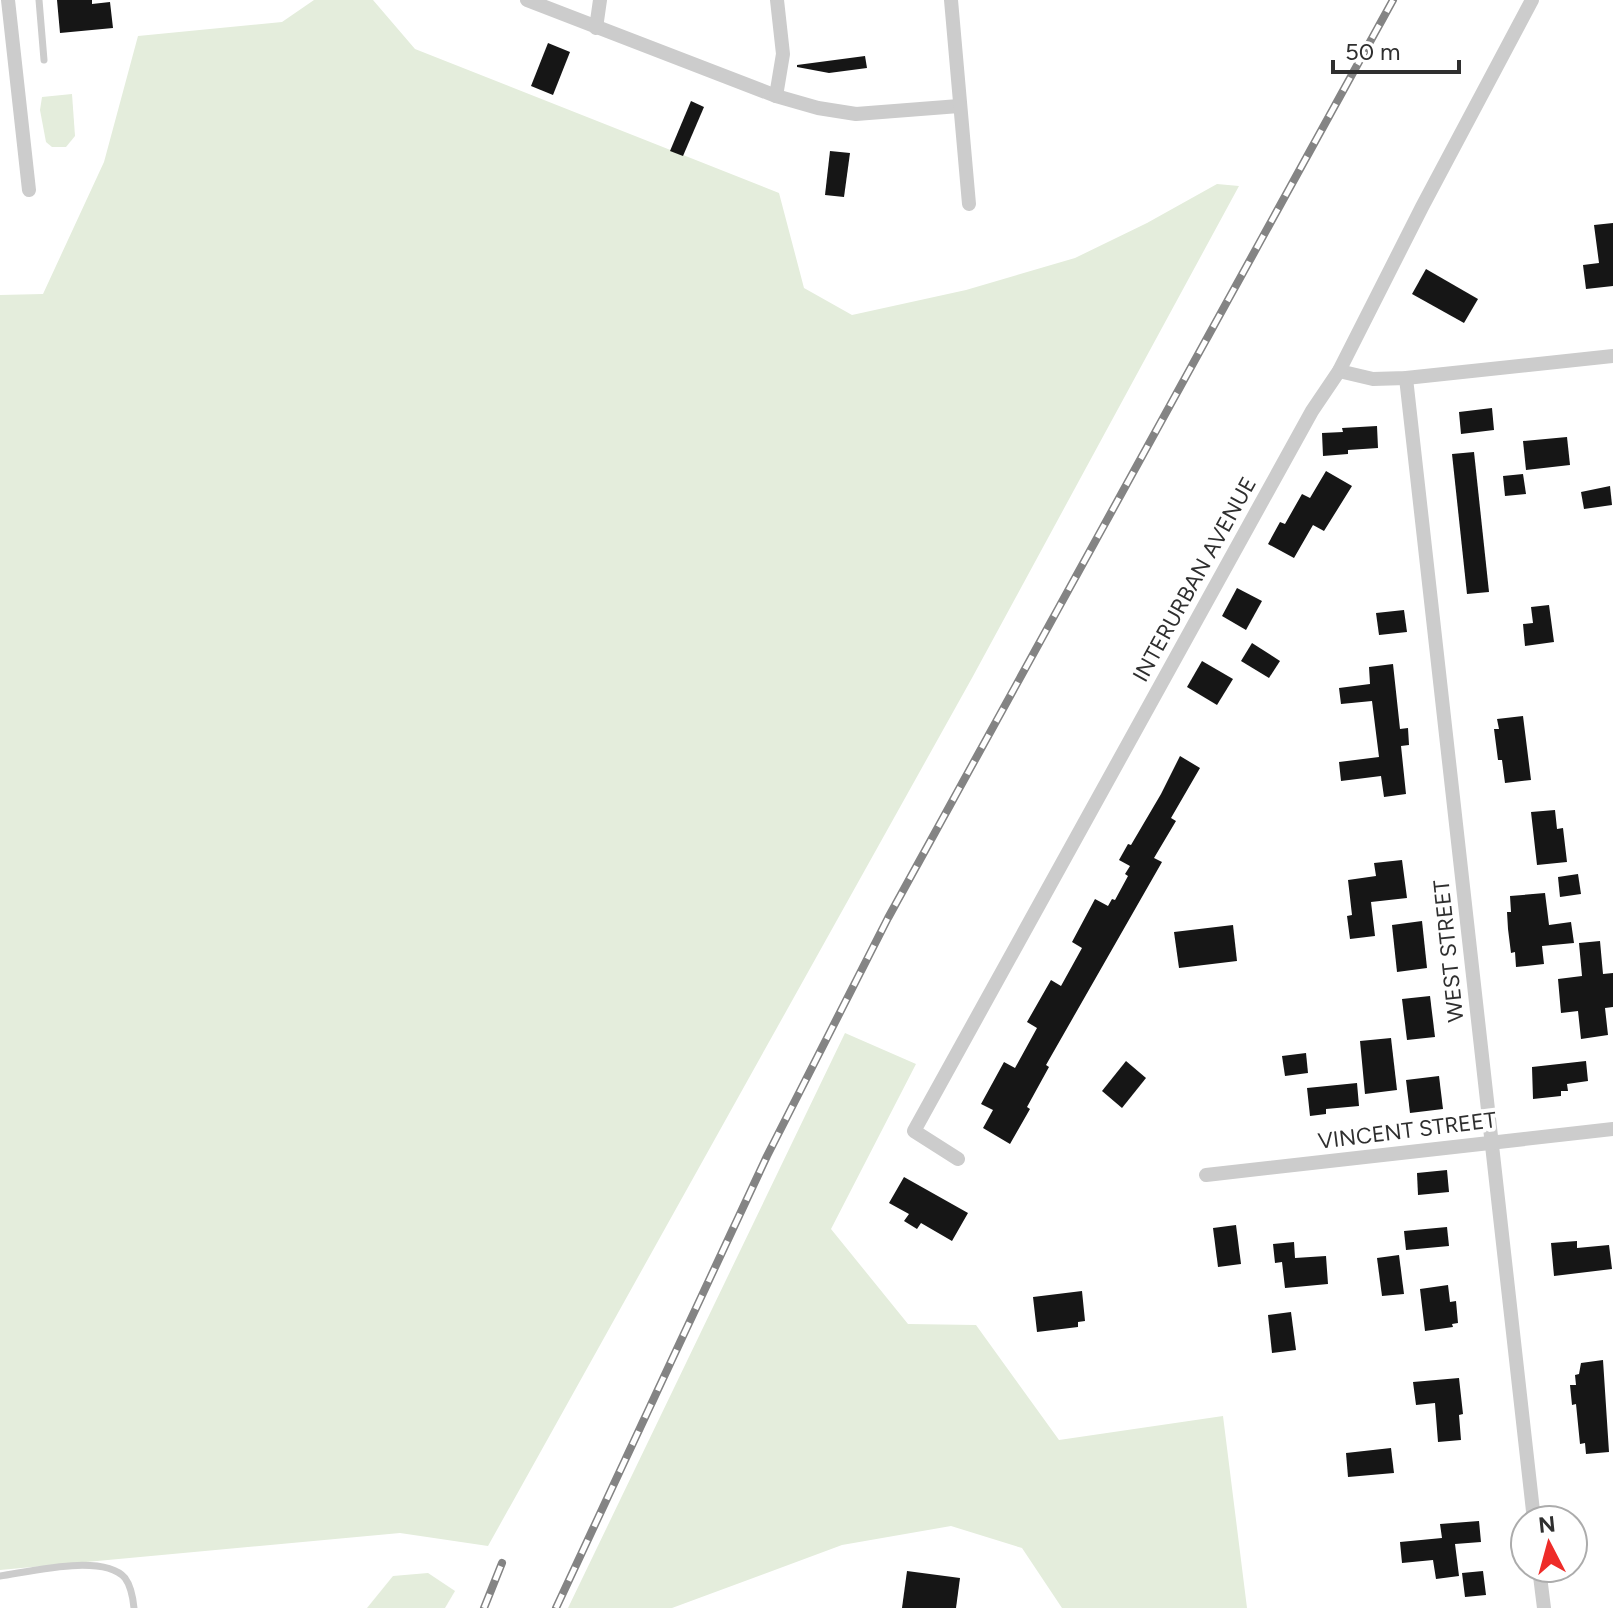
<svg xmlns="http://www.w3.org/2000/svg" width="1613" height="1608" font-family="Figtree,sans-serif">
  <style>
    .green { fill: #e4eddc }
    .building { fill: #161616 }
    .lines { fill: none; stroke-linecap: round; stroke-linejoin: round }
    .lane { stroke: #ccc; stroke-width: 7 }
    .street { stroke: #ccc; stroke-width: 14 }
    .rail-casing { stroke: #848484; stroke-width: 8 }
    .rail { stroke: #fff; stroke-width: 5; stroke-dasharray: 15; stroke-linecap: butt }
    .labels { text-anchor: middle; stroke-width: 8; stroke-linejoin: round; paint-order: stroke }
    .street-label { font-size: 22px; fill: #2f2f2f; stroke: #fff }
  </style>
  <rect width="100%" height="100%" fill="#fff"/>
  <g class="green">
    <polygon points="314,0 373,0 415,49 779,193 804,288 852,315 966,290 1075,258 1147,223 1217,184 1239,186 972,678 488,1546 400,1533 0,1570 0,295 43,294 104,162 138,36 282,22"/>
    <polygon points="72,94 75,136 66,147 52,147 46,142 40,110 42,97"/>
    <polygon points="845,1033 916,1064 831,1229 908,1324 976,1325 1059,1440 1223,1416 1247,1608 1062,1608 1022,1548 951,1526 842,1545 672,1608 568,1608"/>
    <polygon points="428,1573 455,1591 445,1608 367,1608 393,1576"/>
  </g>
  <g class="building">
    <polygon points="57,0 92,0 92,4 110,2 113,28 60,33"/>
    <polygon points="548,43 570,52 553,95 531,86"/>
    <polygon points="865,56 867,68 829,73 797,67 797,65"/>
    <polygon points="691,101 704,107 683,156 670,151"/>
    <polygon points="830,151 850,153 844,197 825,195"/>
    <polygon points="1613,223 1613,286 1586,289 1583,265 1599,263 1594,225"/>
    <polygon points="1426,269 1478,299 1464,323 1412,294"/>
    <polygon points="1492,408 1494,430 1461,434 1459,412"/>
    <polygon points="1377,426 1378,448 1348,450 1348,454 1323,456 1322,433 1343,432 1342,428"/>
    <polygon points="1567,437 1570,465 1526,470 1523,441"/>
    <polygon points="1474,452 1489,592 1467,594 1452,454"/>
    <polygon points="1326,471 1352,486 1324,531 1313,525 1294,558 1268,544 1280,522 1285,524 1302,494 1310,498"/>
    <polygon points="1523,474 1526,494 1505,496 1503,476"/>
    <polygon points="1610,486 1612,505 1584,509 1581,492"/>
    <polygon points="1237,588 1262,601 1246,630 1222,616"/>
    <polygon points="1549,605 1554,642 1525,646 1523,624 1533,623 1531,607"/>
    <polygon points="1404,610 1407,632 1379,635 1376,613"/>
    <polygon points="1252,643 1280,661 1269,678 1241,661"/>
    <polygon points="1202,661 1233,679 1217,705 1187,687"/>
    <polygon points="1393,664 1400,729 1408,728 1409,745 1401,746 1406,794 1384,797 1381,776 1341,781 1339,762 1379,757 1372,701 1341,704 1339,688 1370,684 1369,667"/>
    <polygon points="1523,716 1531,780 1505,783 1502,760 1498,760 1494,729 1499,729 1497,719"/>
    <polygon points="1180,756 1200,768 1171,818 1176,821 1154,858 1162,862 1046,1065 1049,1067 1027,1107 1030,1109 1010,1144 983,1128 993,1110 981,1104 1004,1062 1015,1068 1037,1028 1027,1022 1051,980 1061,986 1082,948 1072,942 1095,899 1108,906 1112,899 1115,900 1128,876 1125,874 1130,866 1119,860 1128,844 1131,845 1161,794"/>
    <polygon points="1555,810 1557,829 1563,828 1567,862 1537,865 1531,812"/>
    <polygon points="1402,860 1407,898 1371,902 1375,936 1350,939 1347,916 1352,915 1348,880 1376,876 1374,863"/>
    <polygon points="1578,874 1581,894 1560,897 1558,877"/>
    <polygon points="1545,893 1549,925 1571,922 1574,943 1542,946 1544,964 1516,967 1515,952 1511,953 1508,929 1507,912 1511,912 1510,896"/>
    <polygon points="1422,921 1427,968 1397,972 1392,925"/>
    <polygon points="1233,925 1237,961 1179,968 1174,932"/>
    <polygon points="1600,941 1603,974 1613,973 1613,1007 1605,1008 1608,1035 1581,1039 1578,1011 1561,1013 1558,979 1582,976 1579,943"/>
    <polygon points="1430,996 1435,1037 1407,1040 1402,999"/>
    <polygon points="1391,1038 1397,1090 1365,1094 1360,1041"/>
    <polygon points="1306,1053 1308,1073 1285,1076 1282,1056"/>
    <polygon points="1126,1061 1146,1078 1122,1108 1102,1091"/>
    <polygon points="1586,1061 1588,1081 1567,1084 1568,1091 1561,1091 1561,1096 1533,1099 1532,1067"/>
    <polygon points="1439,1076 1443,1109 1410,1113 1406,1080"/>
    <polygon points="1357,1083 1359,1106 1326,1109 1326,1114 1310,1116 1307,1088"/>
    <polygon points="1447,1170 1449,1192 1418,1195 1417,1173"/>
    <polygon points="904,1177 968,1213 952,1241 921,1223 917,1229 904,1221 909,1214 889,1203"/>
    <polygon points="1236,1225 1241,1264 1218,1267 1213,1228"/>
    <polygon points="1447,1227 1449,1246 1406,1250 1404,1231"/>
    <polygon points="1577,1241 1577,1248 1609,1245 1612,1269 1554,1276 1551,1243"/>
    <polygon points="1294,1242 1295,1258 1326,1256 1328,1284 1285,1288 1282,1262 1275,1263 1273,1244"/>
    <polygon points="1399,1255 1404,1294 1382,1296 1377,1258"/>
    <polygon points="1448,1285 1450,1302 1456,1301 1458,1323 1452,1324 1453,1327 1425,1331 1420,1289"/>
    <polygon points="1082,1291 1085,1321 1078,1322 1078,1327 1037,1332 1033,1297"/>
    <polygon points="1291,1312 1296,1350 1272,1353 1268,1315"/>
    <polygon points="1603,1360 1609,1452 1586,1454 1585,1443 1580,1444 1576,1404 1572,1405 1570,1385 1576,1385 1575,1375 1579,1374 1581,1363"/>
    <polygon points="1459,1378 1463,1414 1459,1415 1461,1440 1438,1442 1435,1403 1416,1405 1413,1382"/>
    <polygon points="1391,1448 1394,1473 1348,1477 1346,1453"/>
    <polygon points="1479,1521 1481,1542 1455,1544 1459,1576 1436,1579 1433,1560 1402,1563 1400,1542 1442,1538 1440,1524"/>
    <polygon points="907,1571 960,1578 956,1608 902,1608"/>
    <polygon points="1483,1571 1486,1595 1465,1597 1462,1573"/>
  </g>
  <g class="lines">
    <g class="lane">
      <polyline points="39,0 44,60"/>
      <path d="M0 1576C29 1572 103 1553 125 1578 131 1586 133 1598 134 1608"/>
    </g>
    <g class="street">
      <polyline points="8,0 29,190"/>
      <polyline points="527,0 776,96 818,108 856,114 959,106"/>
      <polyline points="951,0 969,204"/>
      <polyline points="596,28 600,0"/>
      <polyline points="776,96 783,54 777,0"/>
      <polyline points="1339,371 1373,379 1406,378 1613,356"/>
      <polyline points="1406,378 1534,1520"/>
      <polyline points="958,1159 914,1131 1312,411 1339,371 1422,207 1532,0"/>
      <polyline points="1206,1175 1613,1129"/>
      <polyline points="1539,1568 1544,1608"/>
    </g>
    <defs>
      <g id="rail">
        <polyline points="484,1608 502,1563"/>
        <polyline points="556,1608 767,1156 888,918 1393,0"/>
      </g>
    </defs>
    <use href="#rail" class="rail-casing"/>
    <use href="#rail" class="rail"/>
  </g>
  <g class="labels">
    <g class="street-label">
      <text transform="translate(1194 579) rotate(-61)" y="8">INTERURBAN AVENUE</text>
      <text transform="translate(1448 951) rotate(-96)" y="8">WEST STREET</text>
      <text transform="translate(1407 1130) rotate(-7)" y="8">VINCENT STREET</text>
    </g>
  </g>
  <g transform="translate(1549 1544) rotate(354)"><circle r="38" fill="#ffffff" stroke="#acacac" stroke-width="2"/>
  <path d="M0-6L14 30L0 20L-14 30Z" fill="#ee2c29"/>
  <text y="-12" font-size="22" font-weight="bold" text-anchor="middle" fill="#2f2f2f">N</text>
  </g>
  <path d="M1333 60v12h126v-12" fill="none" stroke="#2f2f2f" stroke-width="4"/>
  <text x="1345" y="60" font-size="24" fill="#2f2f2f" stroke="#ffffff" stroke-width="6" paint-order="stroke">50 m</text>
</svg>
